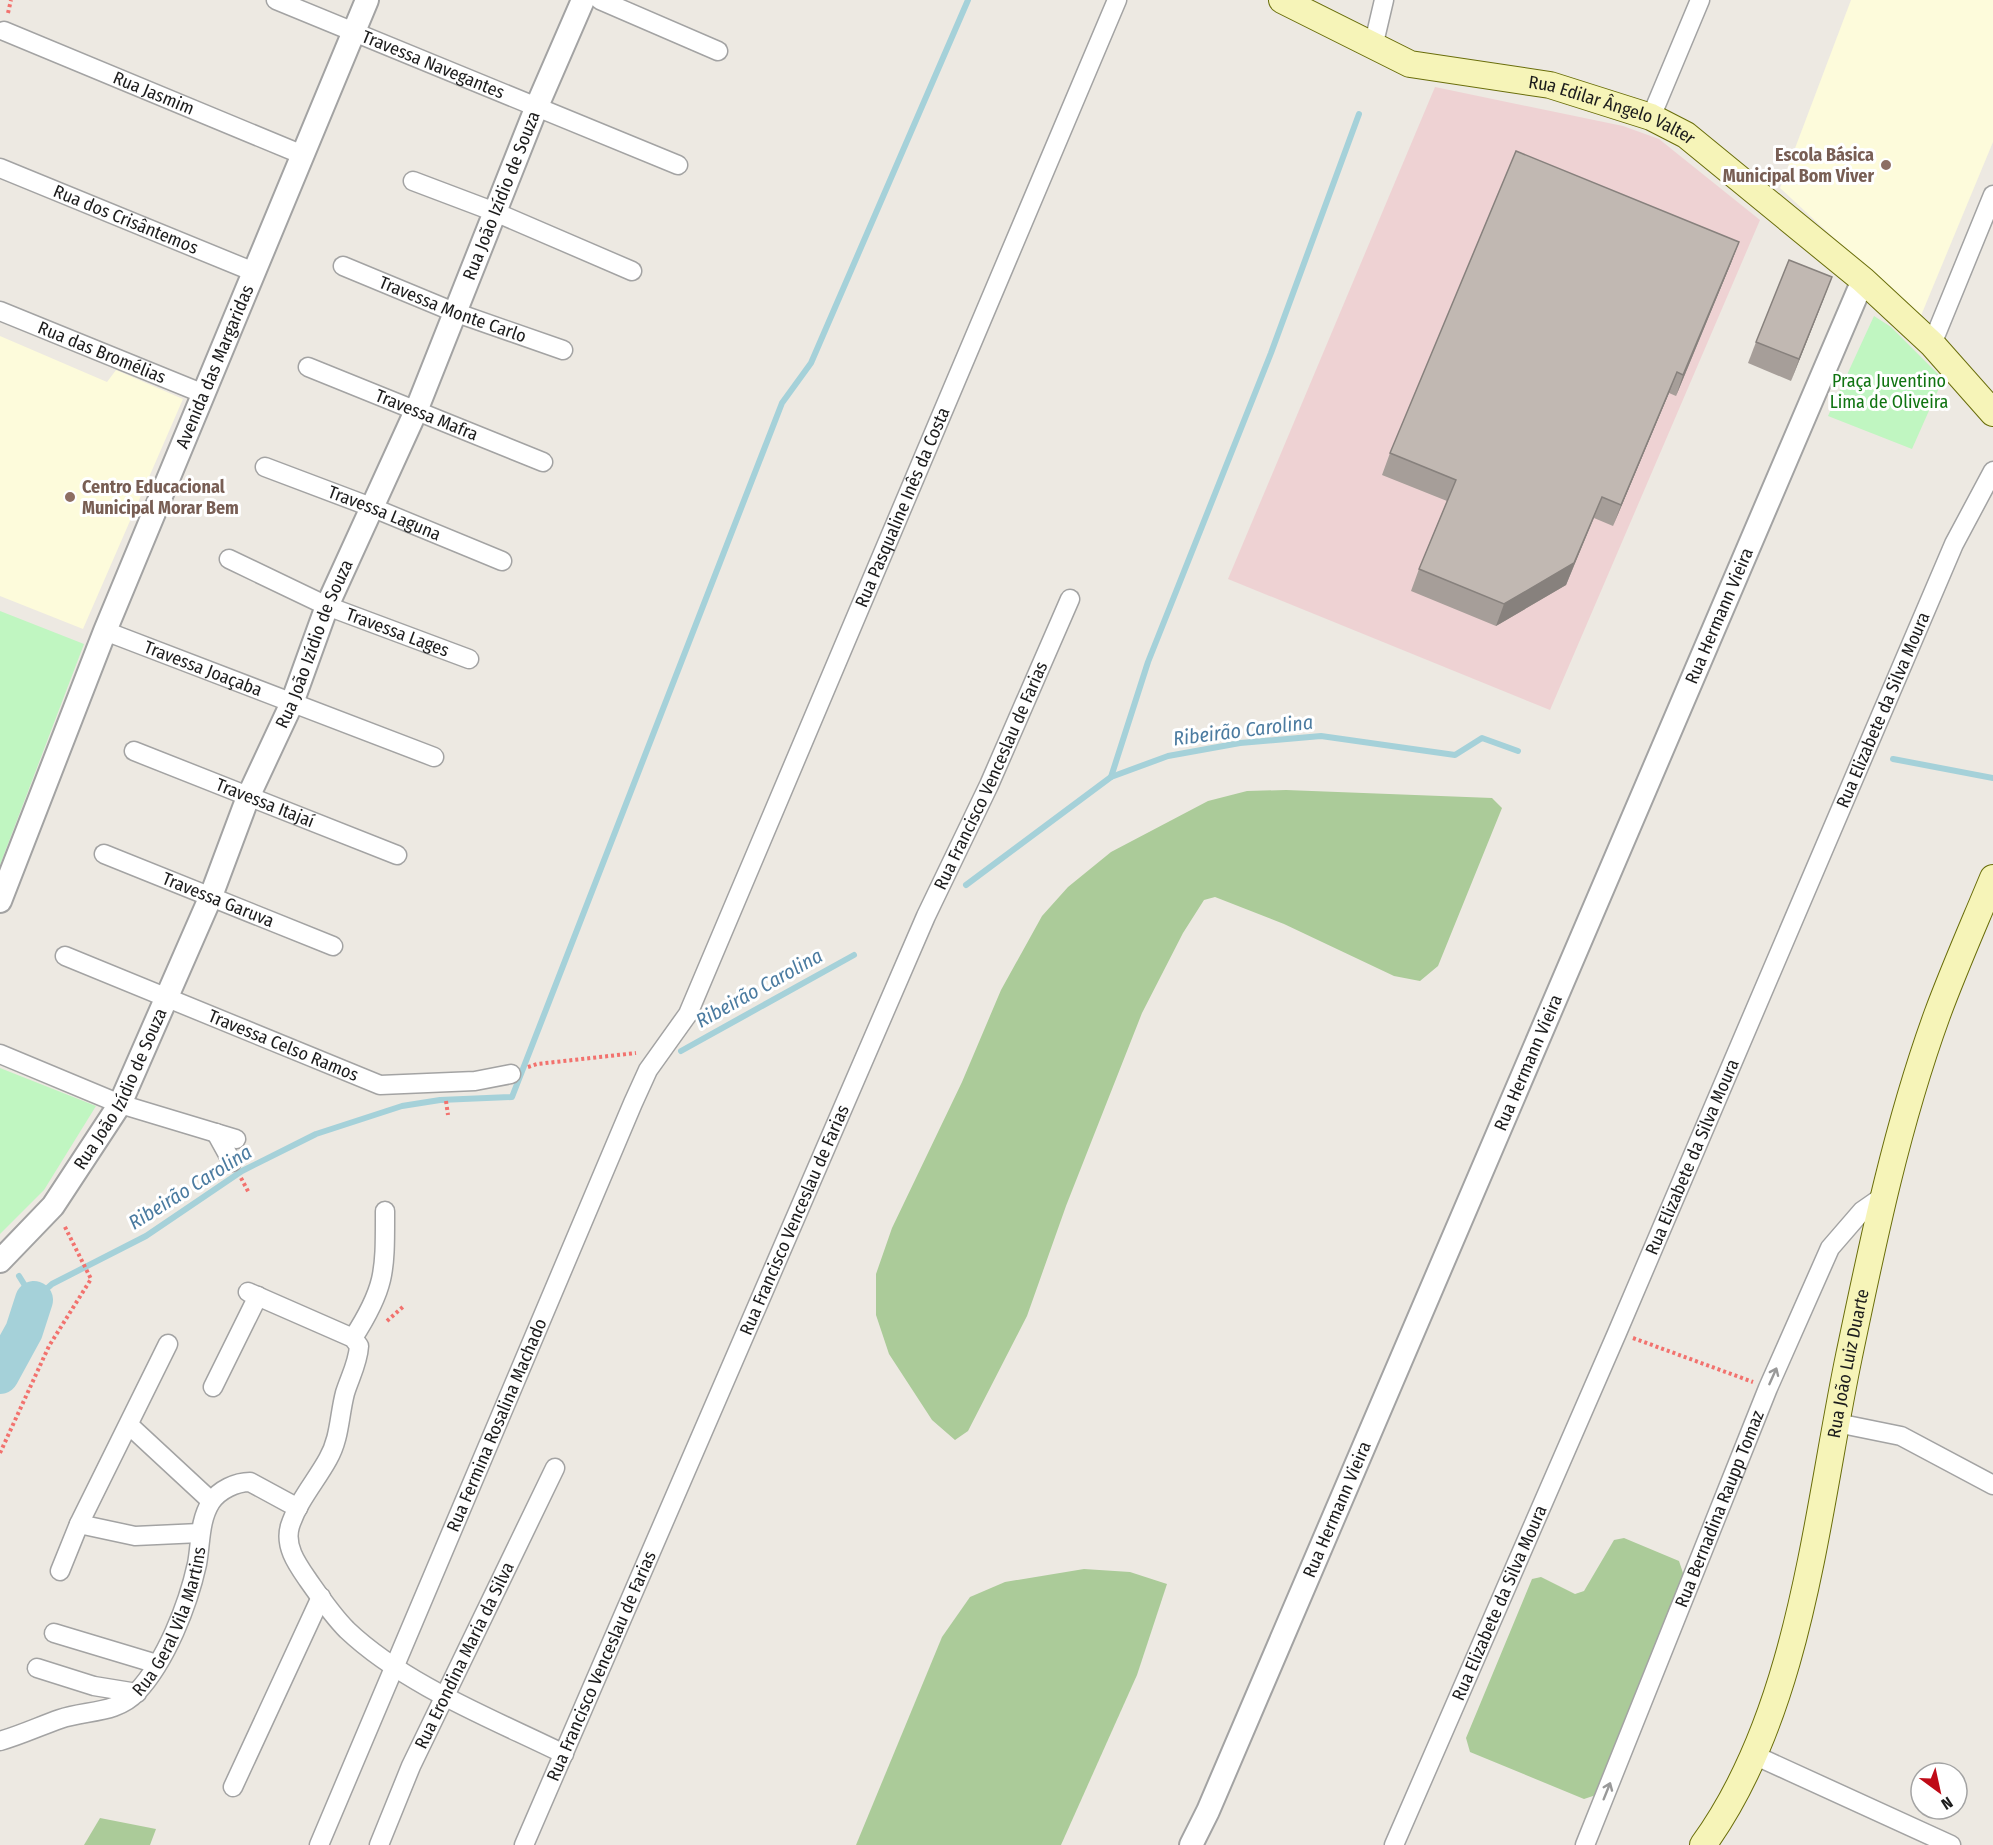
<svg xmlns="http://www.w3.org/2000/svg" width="1993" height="1845" font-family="'Fira Sans Condensed',sans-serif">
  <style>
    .commercial { fill: #eed2d3 }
    .education { fill: #fdfbdb }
    .forest { fill: #abcb99 }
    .park { fill: #c0f6c1 }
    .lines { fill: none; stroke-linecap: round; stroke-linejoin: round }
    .stream { stroke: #a5d1d9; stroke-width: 6 }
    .river { stroke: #a5d1d9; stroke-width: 38 }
    .minor-casing { stroke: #a3a3a3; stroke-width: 21 }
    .tertiary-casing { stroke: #a3a3a3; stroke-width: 26 }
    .secondary-casing { stroke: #696d0a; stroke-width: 28 }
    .path { stroke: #f2726e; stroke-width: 4; stroke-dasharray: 3 3; stroke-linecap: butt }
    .minor { stroke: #fff; stroke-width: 18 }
    .tertiary { stroke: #fff; stroke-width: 22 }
    .secondary { stroke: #f6f4b8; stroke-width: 26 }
    .wall { fill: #a69e99 }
    .shaded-wall { fill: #87817d }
    .building { fill: #c1b8b2; stroke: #87817d; stroke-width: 1.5 }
    .oneway { stroke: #999 }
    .education-dot { fill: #8d6e63; stroke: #fff; stroke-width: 2 }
    .labels { text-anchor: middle; stroke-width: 6; stroke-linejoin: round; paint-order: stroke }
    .street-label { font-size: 18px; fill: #1c1c1c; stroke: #fff }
    .education-label { font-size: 18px; font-weight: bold; fill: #785e54; stroke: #fff; text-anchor: end }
    .park-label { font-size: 18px; fill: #107411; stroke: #fff }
    .water-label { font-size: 20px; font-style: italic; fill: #4b7ba0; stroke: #fff }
  </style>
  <rect width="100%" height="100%" fill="#ede9e2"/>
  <polygon class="commercial" points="1435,87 1623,126 1659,139 1760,220 1550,710 1228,579"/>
  <g class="education">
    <polygon points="1851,0 1993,0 1993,142 1920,318 1780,188"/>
    <polygon points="0,336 107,382 116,370 183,399 83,629 0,596"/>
  </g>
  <g class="forest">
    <polygon points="1286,790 1492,798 1502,808 1438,966 1420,981 1394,976 1284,924 1215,897 1204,900 1183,933 1142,1013 1066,1206 1027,1316 968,1431 955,1440 932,1420 889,1354 876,1315 876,1274 892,1228 962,1082 1001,990 1042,916 1068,887 1111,852 1208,801 1247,791"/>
    <polygon points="1624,1538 1679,1561 1684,1576 1596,1795 1584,1799 1470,1752 1466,1738 1532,1579 1541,1577 1575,1594 1584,1591 1614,1540"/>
    <polygon points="1084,1569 1130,1572 1167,1584 1137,1675 1061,1845 856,1845 942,1637 970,1597 1005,1582"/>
    <polygon points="100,1818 156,1829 150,1845 84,1845"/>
  </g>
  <g class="park">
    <polygon points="1874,316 1891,327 1943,379 1912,449 1828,416"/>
    <polygon points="0,611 84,644 0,865"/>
    <polygon points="0,1068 96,1106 44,1190 0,1234"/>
  </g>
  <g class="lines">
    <g class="stream">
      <polyline points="1893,759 1993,778"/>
      <polyline points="1111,777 1148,662 1271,353 1359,114"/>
      <polyline points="966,885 1111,777 1168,756 1240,743 1321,736 1455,755 1482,738 1518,751"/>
      <polyline points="681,1051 854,955"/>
      <polyline points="19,1276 34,1300 52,1284 146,1236 242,1171 316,1134 402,1106 440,1100 512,1097 782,403 811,363 968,0"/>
    </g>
    <polyline class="river" points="0,1375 24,1331 34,1300"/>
    <defs>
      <g id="minor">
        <path id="s1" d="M276 0 678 165"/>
        <polyline points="600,0 718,51"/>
        <path id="s2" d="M4 31 303 155"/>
        <polyline points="1373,47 1384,0"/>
        <polyline points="1651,117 1700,0"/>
        <path id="s3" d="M0 168 254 272"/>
        <polyline points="413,181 495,212 632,271"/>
        <path id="s4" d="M343 266 454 312 563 350"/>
        <path id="s5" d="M0 311 204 394"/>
        <polyline points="1932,344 1993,195"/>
        <path id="s6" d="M308 367 543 462"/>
        <path id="s7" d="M265 467 371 507 502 561"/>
        <path id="s8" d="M229 559 327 606 469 659"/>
        <path id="s9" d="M105 631 434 757"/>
        <path id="s10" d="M134 751 397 855"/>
        <path id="s11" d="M104 854 333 946"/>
        <path id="s12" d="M65 956 380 1085 475 1081 511 1074"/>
        <polyline points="0,1054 120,1104 236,1139"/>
        <polyline points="216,1133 232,1162"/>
        <path d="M248 1292 353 1338 359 1346C358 1363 350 1377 345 1393 339 1416 340 1438 328 1459 316 1481 298 1501 290 1526 284 1546 297 1564 308 1580 320 1597 332 1615 347 1630 405 1685 493 1719 564 1754"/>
        <path d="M353 1338C386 1287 385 1271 385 1211"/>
        <polyline points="213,1387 258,1296"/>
        <polyline points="1837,1423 1901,1436 1993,1485"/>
        <polyline points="129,1425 211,1501"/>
        <polyline points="79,1524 135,1536 200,1533"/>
        <polyline points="60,1571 79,1524 168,1344"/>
        <polyline points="54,1633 157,1664"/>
        <polyline points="37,1668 94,1686 137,1693"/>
        <path id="s13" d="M0 1741C21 1735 40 1726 60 1719 86 1710 117 1714 137 1692 166 1661 188 1605 197 1564 201 1543 199 1521 211 1502 219 1490 236 1482 250 1482L298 1508"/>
        <polyline points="1754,1755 1951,1845"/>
        <polyline points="233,1787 321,1597"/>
        <path id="s14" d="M319 1845 633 1103 648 1070 688 1014 1117 0"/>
        <path id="s15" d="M379 1845 411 1766 555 1468"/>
        <path id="s16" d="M524 1845 926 916 989 785 1070 599"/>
        <path id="s17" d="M1394 1845 1617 1333 1954 544 1993 471"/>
        <path id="s18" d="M1585 1845 1768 1388 1830 1248 1862 1211 1885 1195"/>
      </g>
      <g id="tertiary">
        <path id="s19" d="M0 901 105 631 367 0"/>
        <path id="s20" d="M0 1261 53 1206 120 1104 211 896 248 797 292 703 327 606 416 411 537 106 583 0"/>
        <path id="s21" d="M1191 1845 1208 1811 1863 280"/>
      </g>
      <g id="secondary">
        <path id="s22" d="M1282 0 1410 64 1550 85 1651 117 1686 135 1863 280 1932 344 1993 413"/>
        <path id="s23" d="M1703 1845C1801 1710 1816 1515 1849 1356 1873 1241 1897 1125 1937 1015 1954 969 1974 924 1993 878"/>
      </g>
    </defs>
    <use href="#minor" class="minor-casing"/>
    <use href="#tertiary" class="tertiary-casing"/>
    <use href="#secondary" class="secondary-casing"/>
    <g class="path">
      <polyline points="8,13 11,0"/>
      <polyline points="528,1067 537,1064 636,1053"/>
      <polyline points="446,1101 448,1115"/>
      <polyline points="241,1178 249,1193"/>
      <polyline points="387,1321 404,1306"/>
      <polyline points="1633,1338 1753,1382"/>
      <polyline points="0,1453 49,1346 91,1279 64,1225"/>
    </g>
    <use href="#minor" class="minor"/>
    <use href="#tertiary" class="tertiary"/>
    <use href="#secondary" class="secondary"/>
  </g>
  <g class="wall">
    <polygon points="1739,242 1731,263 1676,396 1669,393 1613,526 1594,518 1566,585 1496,626 1411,591 1419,569 1447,501 1382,475 1390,453"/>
    <polygon points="1824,298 1791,381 1748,363 1756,342"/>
  </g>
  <g class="shaded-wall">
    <polygon points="1739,242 1731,263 1676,396 1683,375"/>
    <polygon points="1832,277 1824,298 1791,381 1799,359"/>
    <polygon points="1677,372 1669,393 1613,526 1621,505"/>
    <polygon points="1602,497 1566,585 1496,626 1504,604"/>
  </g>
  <g class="building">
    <polygon points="1516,151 1739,242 1683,375 1677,372 1621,505 1602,497 1574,563 1504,604 1419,569 1456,480 1390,453"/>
    <polygon points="1789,260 1832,277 1799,359 1756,342"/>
  </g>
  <defs><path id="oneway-shaft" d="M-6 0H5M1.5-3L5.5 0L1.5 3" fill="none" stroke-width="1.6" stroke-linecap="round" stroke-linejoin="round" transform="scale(1.5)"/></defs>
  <g class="oneway">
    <use href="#oneway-shaft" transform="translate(1773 1376) rotate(-66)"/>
    <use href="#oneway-shaft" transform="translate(1607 1791) rotate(-68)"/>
  </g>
  <g class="education-dot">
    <circle cx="1886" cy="165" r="6"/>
    <circle cx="70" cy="497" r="6"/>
  </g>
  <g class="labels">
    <g class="street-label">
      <text dy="6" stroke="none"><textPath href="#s1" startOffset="170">Travessa Navegantes</textPath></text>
      <text dy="6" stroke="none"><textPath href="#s2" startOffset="162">Rua Jasmim</textPath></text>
      <text dy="6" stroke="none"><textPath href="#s22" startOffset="351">Rua Edilar Ângelo Valter</textPath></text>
      <text dy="6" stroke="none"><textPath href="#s20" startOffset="1184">Rua João Izídio de Souza</textPath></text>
      <text dy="6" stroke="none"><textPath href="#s3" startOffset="136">Rua dos Crisântemos</textPath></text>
      <text dy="6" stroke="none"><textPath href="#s4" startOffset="118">Travessa Monte Carlo</textPath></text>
      <text dy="6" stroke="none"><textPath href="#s5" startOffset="110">Rua das Bromélias</textPath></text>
      <text dy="6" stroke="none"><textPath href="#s19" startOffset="576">Avenida das Margaridas</textPath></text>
      <text dy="6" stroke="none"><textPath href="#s6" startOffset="128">Travessa Mafra</textPath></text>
      <text dy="6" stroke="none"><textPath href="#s14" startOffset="1461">Rua Pasqualine Inês da Costa</textPath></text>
      <text dy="6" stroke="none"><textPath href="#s7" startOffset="128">Travessa Laguna</textPath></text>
      <text dy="6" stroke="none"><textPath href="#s21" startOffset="1338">Rua Hermann Vieira</textPath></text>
      <text dy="6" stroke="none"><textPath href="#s8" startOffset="184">Travessa Lages</textPath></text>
      <text dy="6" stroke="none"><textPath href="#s20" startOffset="698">Rua João Izídio de Souza</textPath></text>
      <text dy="6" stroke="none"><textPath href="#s9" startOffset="105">Travessa Joaçaba</textPath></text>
      <text dy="6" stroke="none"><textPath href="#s17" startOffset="1236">Rua Elizabete da Silva Moura</textPath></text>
      <text dy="6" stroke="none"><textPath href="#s16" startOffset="1167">Rua Francisco Venceslau de Farias</textPath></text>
      <text dy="6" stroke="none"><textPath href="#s10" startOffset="141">Travessa Itajaí</textPath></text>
      <text dy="6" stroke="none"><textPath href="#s11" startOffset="123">Travessa Garuva</textPath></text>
      <text dy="6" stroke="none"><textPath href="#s12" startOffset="236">Travessa Celso Ramos</textPath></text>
      <text dy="6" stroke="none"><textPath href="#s21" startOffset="852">Rua Hermann Vieira</textPath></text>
      <text dy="6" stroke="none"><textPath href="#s20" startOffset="212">Rua João Izídio de Souza</textPath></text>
      <text dy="6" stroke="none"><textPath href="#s17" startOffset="750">Rua Elizabete da Silva Moura</textPath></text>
      <text dy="6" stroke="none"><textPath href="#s16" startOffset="681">Rua Francisco Venceslau de Farias</textPath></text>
      <text dy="6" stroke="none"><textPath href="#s23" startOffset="507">Rua João Luiz Duarte</textPath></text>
      <text dy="6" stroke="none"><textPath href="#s14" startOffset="456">Rua Fermina Rosalina Machado</textPath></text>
      <text dy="6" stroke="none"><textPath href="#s21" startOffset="366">Rua Hermann Vieira</textPath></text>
      <text dy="6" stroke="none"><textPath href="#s18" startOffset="362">Rua Bernadina Raupp Tomaz</textPath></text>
      <text dy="6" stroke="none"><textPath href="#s17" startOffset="264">Rua Elizabete da Silva Moura</textPath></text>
      <text dy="6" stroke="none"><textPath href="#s13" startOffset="226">Rua Geral Vila Martins</textPath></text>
      <text dy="6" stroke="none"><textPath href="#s15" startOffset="208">Rua Erondina Maria da Silva</textPath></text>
      <text dy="6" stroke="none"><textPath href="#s16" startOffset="195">Rua Francisco Venceslau de Farias</textPath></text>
    </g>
    <g class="education-label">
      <text x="1874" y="161">Escola Básica<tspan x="1874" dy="21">Municipal Bom Viver</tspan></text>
      <text x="82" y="493" text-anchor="start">Centro Educacional<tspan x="82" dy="21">Municipal Morar Bem</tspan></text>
    </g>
    <g class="park-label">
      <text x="1889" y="387">Praça Juventino<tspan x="1889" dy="21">Lima de Oliveira</tspan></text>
    </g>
    <g class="water-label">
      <text transform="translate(1243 730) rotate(-7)" y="7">Ribeirão Carolina</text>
      <text transform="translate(759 988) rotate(-29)" y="7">Ribeirão Carolina</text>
      <text transform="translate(190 1187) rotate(-32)" y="7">Ribeirão Carolina</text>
    </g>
  </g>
  <g transform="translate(1939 1791) rotate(147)"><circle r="28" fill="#ffffff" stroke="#a4a4a4" stroke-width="1.5"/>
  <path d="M0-4.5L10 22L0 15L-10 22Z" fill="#bf0a17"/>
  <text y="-9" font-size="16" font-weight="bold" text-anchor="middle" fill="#1c1c1c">N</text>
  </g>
</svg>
